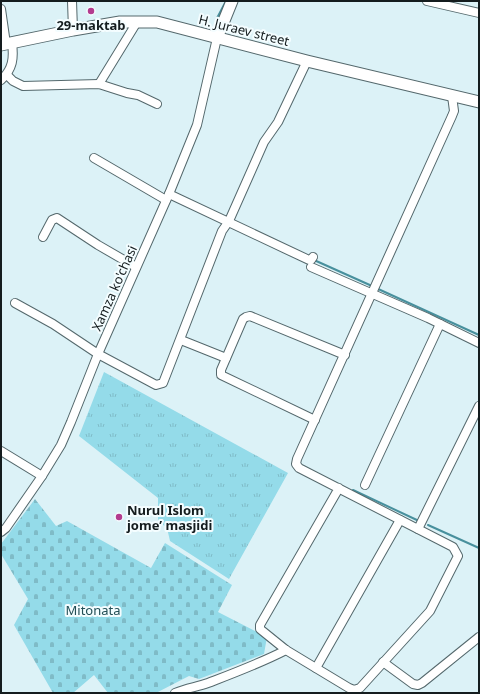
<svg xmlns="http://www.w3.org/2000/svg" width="480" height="694" font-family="'Noto Sans',sans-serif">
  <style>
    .grass { fill: url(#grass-tufts) }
    .cemetery { fill: url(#cemetery-stones) }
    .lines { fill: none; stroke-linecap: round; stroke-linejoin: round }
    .stream { stroke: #48909d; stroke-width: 2 }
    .street-casing { stroke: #54686c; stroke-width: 10 }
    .secondary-casing { stroke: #54686c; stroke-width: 13 }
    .street { stroke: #fff; stroke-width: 8 }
    .secondary { stroke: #fff; stroke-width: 11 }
    .poi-dot { fill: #b33b8f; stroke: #f4fdff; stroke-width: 1.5 }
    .labels { text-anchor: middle; stroke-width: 4; stroke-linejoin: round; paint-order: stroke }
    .poi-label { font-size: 13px; font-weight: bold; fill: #141c1e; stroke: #f4fdff }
    .street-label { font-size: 13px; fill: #141c1e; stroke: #f4fdff }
    .park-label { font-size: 13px; fill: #234f57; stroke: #f4fdff }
  </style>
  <defs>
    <pattern id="grass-tufts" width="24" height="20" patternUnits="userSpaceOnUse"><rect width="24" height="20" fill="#94dbe9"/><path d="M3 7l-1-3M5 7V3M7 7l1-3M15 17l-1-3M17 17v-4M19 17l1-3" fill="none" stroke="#7fbbc7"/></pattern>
    <pattern id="cemetery-stones" width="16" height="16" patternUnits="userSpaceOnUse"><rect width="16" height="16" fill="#94dbe9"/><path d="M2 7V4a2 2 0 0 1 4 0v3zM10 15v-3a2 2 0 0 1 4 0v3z" fill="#7fbbc7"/></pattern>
  </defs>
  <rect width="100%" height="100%" fill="#dcf2f7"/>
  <polygon class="grass" points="104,372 288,473 229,579 170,541 167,528 158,521 158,498 79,436"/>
  <polygon class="cemetery" points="35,499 56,526 67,521 151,568 165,543 232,585 218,612 267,637 264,654 199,679 189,676 156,693 108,693 94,675 73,693 53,693 14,625 28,599 1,554 1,544"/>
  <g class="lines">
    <g class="stream">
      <polyline points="216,20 226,1"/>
      <polyline points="314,260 372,286"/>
      <polyline points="376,288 479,335"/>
      <polyline points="353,490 419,521"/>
      <polyline points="428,525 479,548"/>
    </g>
    <defs>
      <g id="street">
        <polyline points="72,1 73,30"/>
        <polyline points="427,1 479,13"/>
        <polyline points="1,9 6,44"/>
        <polyline points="7,75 13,81 23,86 99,84 127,93 138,95 157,104"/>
        <path d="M1 80C13 69 14 58 12 43"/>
        <polyline points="99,84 137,22"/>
        <polyline points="94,158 166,200"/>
        <polyline points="169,194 309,260 311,260 313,257"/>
        <polyline points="43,237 52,220 57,218 98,245 136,267"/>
        <polyline points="311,267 428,318 479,343"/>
        <polyline points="15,303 53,324 98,354 156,385 163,383 222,231 229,221 264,142 278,122 307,61"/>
        <polyline points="181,340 226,358"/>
        <polyline points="315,420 221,375 221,370 243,319 246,317 250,316 345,355"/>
        <polyline points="1,451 42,476"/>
        <polyline points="365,485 440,324"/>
        <polyline points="339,488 260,625 260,629 286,650 349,688 354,690 360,688 430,611 458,556 453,547 299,468 296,464 297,459 452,116 454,111 452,96"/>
        <polyline points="418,529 479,406"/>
        <polyline points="1,532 6,528 42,476 61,445 71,422 98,354 169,194 197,125 217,38"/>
        <polyline points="383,662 413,684 418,685 422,683 479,637"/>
        <polyline points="316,668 400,520"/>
        <path d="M175 693C186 688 197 687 208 683 234 673 261 663 286 650"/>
      </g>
      <g id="secondary">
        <polyline points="217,38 232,1"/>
        <polyline points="1,45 73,30 120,22 157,22 307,61 479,102"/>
      </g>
    </defs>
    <use href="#street" class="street-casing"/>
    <use href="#secondary" class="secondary-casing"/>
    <use href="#street" class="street"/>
    <use href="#secondary" class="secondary"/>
  </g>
  <g class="poi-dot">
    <circle cx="91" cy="11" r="4"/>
    <circle cx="119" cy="517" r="4"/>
  </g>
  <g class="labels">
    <g class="poi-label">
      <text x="91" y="30">29-maktab</text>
      <text x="127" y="515" text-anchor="start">Nurul Islom<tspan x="127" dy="15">jome’ masjidi</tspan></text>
    </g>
    <g class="street-label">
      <text transform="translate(244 30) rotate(14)" y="5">H. Juraev street</text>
      <text transform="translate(114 288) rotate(-66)" y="5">Xamza ko'chasi</text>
    </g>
    <g class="park-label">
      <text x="93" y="615">Mitonata</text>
    </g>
  </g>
  <rect width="480" height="694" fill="none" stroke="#141c1e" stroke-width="4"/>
</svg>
